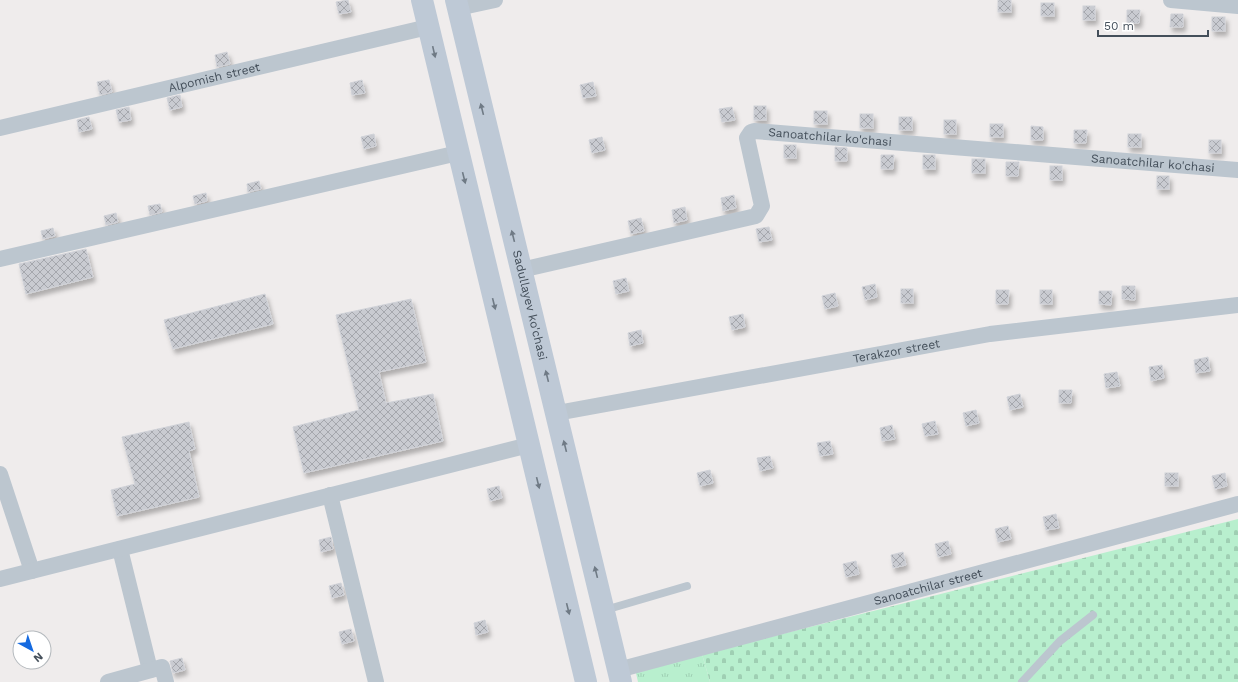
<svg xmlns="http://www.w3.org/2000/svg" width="1238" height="682" font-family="'Work Sans',sans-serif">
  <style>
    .grass { fill: url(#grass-tufts) }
    .cemetery { fill: url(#cemetery-stones) }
    .building { fill: url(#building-cross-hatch); stroke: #d0d2d8; filter: url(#shadow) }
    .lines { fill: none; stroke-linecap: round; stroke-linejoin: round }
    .lane { stroke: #bcc6cf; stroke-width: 8 }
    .street { stroke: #bcc6cf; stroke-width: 16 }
    .secondary { stroke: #bec9d6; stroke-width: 22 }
    .oneway { fill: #6f7a85 }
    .labels { text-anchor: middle; stroke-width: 3; stroke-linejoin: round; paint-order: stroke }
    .street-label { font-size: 12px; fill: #444f5a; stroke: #fff }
  </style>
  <defs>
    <pattern id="grass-tufts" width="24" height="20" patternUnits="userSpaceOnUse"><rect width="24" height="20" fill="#b8efce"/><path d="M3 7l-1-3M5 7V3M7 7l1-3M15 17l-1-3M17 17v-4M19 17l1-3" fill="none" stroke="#9fcfb3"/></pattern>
    <pattern id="cemetery-stones" width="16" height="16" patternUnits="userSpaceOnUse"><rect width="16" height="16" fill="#b8efce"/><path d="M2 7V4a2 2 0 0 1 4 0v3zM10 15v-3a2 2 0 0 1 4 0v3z" fill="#9fcfb3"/></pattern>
    <pattern id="building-cross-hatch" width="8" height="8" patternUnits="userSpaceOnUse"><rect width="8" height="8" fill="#c9cbd1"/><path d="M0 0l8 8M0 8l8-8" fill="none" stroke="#a5a7ad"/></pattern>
    <filter id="shadow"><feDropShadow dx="2.5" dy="4.5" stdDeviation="2" flood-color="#0004"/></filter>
  </defs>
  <rect width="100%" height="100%" fill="#efecec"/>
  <polygon class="grass" points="702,654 710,682 638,682 636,673"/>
  <polygon class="cemetery" points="1238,519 1238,682 710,682 702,654"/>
  <g class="building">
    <polygon points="348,0 351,12 339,14 336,2"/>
    <rect x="998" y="0" width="13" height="12"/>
    <rect x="1041" y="3" width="13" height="13"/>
    <rect x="1083" y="6" width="12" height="14"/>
    <polygon points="1127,10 1140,10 1139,23 1127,23"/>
    <polygon points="1171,14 1183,14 1183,27 1170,27"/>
    <rect x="1212" y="17" width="13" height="14"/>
    <polygon points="227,52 230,64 217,67 215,55"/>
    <polygon points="109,80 112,92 100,95 97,82"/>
    <polygon points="362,80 365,93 352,95 350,83"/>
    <polygon points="593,82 596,96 583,98 580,85"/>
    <polygon points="180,95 182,107 170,110 167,98"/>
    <rect x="754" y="106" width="12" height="14"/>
    <polygon points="129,107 131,120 119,122 116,110"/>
    <polygon points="732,107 735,120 722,122 719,109"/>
    <rect x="814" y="111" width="13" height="13"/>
    <rect x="860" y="114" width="13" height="14"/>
    <polygon points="89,117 92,129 79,132 77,120"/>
    <rect x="899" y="117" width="13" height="13"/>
    <rect x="944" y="120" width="12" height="14"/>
    <rect x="990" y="124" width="13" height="13"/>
    <polygon points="1031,126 1043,127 1043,140 1031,140"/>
    <polygon points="1074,130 1087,130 1086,143 1074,143"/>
    <polygon points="374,134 376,146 364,149 361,137"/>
    <rect x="1128" y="134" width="13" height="13"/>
    <polygon points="602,137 605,150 592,153 589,140"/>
    <rect x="1209" y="140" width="12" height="13"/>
    <rect x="784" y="145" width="12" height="13"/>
    <polygon points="835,147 847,148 847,161 835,161"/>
    <polygon points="881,155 894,155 893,169 881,169"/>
    <rect x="923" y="155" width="12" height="14"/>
    <rect x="972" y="159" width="13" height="14"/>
    <polygon points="1006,162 1019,162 1018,176 1006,176"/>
    <rect x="1050" y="166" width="12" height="14"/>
    <rect x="1157" y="176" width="12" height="13"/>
    <polygon points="259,181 261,189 248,192 247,184"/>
    <polygon points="206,193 207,201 195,204 193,196"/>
    <polygon points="734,195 736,208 723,211 721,198"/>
    <polygon points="160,204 162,212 150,215 148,206"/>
    <polygon points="685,207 687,220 674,223 672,210"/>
    <polygon points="116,213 118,222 106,225 104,216"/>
    <polygon points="641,218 644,231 631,234 628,221"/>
    <polygon points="769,227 772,240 759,242 756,229"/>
    <polygon points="53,228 55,236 43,239 41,231"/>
    <polygon points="86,249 93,277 26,294 19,264"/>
    <polygon points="626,278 629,291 616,294 613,281"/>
    <polygon points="875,284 877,297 865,300 862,287"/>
    <polygon points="1122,286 1135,286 1135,300 1122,299"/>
    <rect x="901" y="289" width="12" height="14"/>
    <polygon points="996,290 1009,290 1008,304 996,304"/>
    <rect x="1040" y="290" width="12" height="14"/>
    <polygon points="1099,291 1112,291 1111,305 1099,304"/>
    <polygon points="835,293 838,306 825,309 822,296"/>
    <polygon points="265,294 273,324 173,349 164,320"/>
    <polygon points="411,299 426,362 379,372 386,403 433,394 443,441 304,473 293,427 359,410 336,315"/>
    <polygon points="743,314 745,327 732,330 729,317"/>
    <polygon points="641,330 643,343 630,346 628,333"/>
    <polygon points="1208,357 1210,371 1196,373 1194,360"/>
    <polygon points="1162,365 1164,378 1151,381 1149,367"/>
    <polygon points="1117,372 1120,386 1106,388 1104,374"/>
    <polygon points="1059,390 1072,390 1071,403 1059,403"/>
    <polygon points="1020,394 1023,407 1010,410 1007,397"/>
    <polygon points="976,410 979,423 966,426 963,413"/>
    <polygon points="935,421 938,434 925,436 922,424"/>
    <polygon points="189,422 195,449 189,451 199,497 117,516 111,490 135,484 122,437"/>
    <polygon points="892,425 895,439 882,441 880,428"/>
    <polygon points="830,441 833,454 820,456 817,443"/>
    <polygon points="770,456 773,468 760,471 757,458"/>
    <polygon points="710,470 713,483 700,486 697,473"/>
    <rect x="1165" y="473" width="13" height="13"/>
    <polygon points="1225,473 1227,486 1215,489 1212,476"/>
    <polygon points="499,486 502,498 490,501 487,489"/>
    <polygon points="1056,514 1059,528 1046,530 1043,517"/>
    <polygon points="1008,526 1011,539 998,542 995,529"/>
    <polygon points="331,537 333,549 321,552 319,540"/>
    <polygon points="948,541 951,554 938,557 935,544"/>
    <polygon points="903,552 906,565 893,568 891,555"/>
    <polygon points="856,561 859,574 846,577 843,564"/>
    <polygon points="341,583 344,595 332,598 329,586"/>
    <polygon points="485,620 488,632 476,635 474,623"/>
    <polygon points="351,629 354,641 342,644 339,632"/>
    <polygon points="182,658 185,670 173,673 170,661"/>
  </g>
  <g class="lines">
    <g class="lane">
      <polyline points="605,610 687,586"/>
      <polyline points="1022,682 1060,641 1093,615"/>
    </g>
    <g class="street">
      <polyline points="1171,0 1238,6"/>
      <polyline points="458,8 495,0"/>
      <path id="s1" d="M0 128 428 27"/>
      <polyline points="0,259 458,153"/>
      <path id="s2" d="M521 270 756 216 762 206 747 138 751 132 754 131 1238 170"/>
      <path id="s3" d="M557 413 990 334 1238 305"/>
      <polyline points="0,474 32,571"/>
      <polyline points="330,495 376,682"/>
      <polyline points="120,549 150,670"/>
      <polyline points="0,579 529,445"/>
      <path id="s4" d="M618 670 1238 504"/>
      <polyline points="108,682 162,667 166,682"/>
    </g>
    <g class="secondary">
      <polyline points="422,0 586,682"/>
      <path id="s5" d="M456 0 621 682"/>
    </g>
  </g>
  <defs><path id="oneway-solid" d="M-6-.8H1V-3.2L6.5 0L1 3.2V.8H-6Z"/></defs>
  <g class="oneway">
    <use href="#oneway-solid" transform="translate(434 52) rotate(77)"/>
    <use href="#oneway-solid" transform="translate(482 109) rotate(-104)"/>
    <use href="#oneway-solid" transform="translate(464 178) rotate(76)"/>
    <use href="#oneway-solid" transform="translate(513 236) rotate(-104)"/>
    <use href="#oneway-solid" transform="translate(494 304) rotate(76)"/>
    <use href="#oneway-solid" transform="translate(547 376) rotate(-104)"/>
    <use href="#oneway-solid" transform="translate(565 446) rotate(-104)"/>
    <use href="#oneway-solid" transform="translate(538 483) rotate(76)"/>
    <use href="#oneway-solid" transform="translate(596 572) rotate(-104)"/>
    <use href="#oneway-solid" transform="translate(568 609) rotate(76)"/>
  </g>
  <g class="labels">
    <g class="street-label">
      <text dy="4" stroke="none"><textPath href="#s1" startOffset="220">Alpomish street</textPath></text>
      <text dy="4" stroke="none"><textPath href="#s2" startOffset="409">Sanoatchilar ko'chasi</textPath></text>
      <text dy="4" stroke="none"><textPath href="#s2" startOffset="733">Sanoatchilar ko'chasi</textPath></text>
      <text dy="4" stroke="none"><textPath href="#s5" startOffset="314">Sadullayev ko'chasi</textPath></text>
      <text dy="4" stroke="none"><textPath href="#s3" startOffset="345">Terakzor street</textPath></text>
      <text dy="4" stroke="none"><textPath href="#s4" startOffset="321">Sanoatchilar street</textPath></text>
    </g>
  </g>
  <g transform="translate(32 650) rotate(140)"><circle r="19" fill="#ffffff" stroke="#b4b9bd"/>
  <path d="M0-3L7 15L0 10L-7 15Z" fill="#156ae0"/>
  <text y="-6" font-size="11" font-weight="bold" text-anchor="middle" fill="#444f5a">N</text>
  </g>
  <path d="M1098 30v6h110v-6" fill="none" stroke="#444f5a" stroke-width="2"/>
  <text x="1104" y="30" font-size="12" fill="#444f5a" stroke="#ffffff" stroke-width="3" paint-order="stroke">50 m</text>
</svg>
